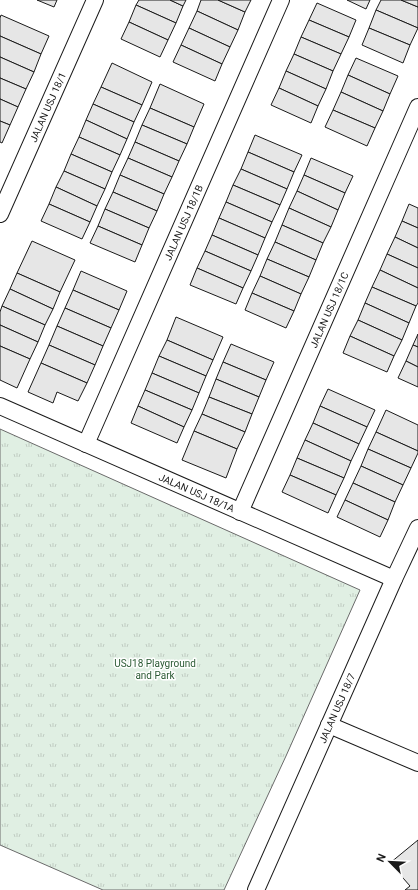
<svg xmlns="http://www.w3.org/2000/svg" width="418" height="890" font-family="Roboto,sans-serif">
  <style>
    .park { fill: url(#park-tufts); stroke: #6a6a6a }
    .building { fill: #e6e6e6; stroke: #1a1a1a }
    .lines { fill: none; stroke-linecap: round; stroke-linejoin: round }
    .minor-casing { stroke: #1a1a1a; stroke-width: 18 }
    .minor { stroke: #fff; stroke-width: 16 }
    .labels { text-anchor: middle; stroke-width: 3; stroke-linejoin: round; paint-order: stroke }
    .street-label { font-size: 10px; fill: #1a1a1a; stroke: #fff }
    .park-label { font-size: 10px; fill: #2b5a34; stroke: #fff }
  </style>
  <defs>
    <pattern id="park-tufts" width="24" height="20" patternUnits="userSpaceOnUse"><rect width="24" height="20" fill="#e0efe3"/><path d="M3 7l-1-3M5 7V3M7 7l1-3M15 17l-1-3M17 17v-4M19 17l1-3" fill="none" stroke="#c0ccc2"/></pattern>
  </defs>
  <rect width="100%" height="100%" fill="#fff"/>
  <polygon class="park" points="0,429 360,590 286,756 224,890 103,890 0,845"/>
  <g class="building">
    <polygon points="37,0 57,0 54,7"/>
    <polygon points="139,0 170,0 183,6 176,23 136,5"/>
    <polygon points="170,0 186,0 183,6"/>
    <polygon points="201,0 218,0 245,12 238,30 197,11"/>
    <polygon points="218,0 251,0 245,12"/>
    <polygon points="347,0 370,0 366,9"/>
    <polygon points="381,0 401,0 418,7 418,28 376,10"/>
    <polygon points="401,0 418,0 418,7"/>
    <polygon points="317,3 356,20 349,37 309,20"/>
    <polygon points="136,5 176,23 168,40 129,22"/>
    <polygon points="376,10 418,28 410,45 369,28"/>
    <polygon points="197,11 238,30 230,47 189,28"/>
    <polygon points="1,15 49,36 41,54 0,36 0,18"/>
    <polygon points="309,20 349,37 341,54 301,37"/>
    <polygon points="129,22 168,40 160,57 121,39"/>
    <polygon points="189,28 230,47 222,64 181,45"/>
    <polygon points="369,28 410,45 403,63 362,45"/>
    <polygon points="0,36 41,54 34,72 0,57"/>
    <polygon points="301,37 341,54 333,71 294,54"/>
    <polygon points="181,45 222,64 215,81 173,62"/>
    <polygon points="294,54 333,71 326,89 286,71"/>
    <polygon points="0,57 34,72 26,89 0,78"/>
    <polygon points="356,58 398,76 390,94 348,75"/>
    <polygon points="112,63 152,82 142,105 101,87"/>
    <polygon points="286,71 326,89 318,106 279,88"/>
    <polygon points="348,75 390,94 383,111 341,92"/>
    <polygon points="0,78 26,89 18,107 0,99"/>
    <polygon points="160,84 204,104 194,127 150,108"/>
    <polygon points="101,87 142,105 134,122 93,104"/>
    <polygon points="279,88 318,106 311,123 271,105"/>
    <polygon points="341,92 383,111 375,128 333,110"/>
    <polygon points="0,99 18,107 10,125 0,121"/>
    <polygon points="93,104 134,122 127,139 86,120"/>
    <polygon points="150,108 194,127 187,144 142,125"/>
    <polygon points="333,110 375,128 367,146 325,127"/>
    <polygon points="86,120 127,139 120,155 79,137"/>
    <polygon points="0,121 10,125 2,143 0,142"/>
    <polygon points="142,125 187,144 179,161 135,142"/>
    <polygon points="255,135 302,155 294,172 248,152"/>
    <polygon points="79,137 120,155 112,172 71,154"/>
    <polygon points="135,142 179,161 172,177 128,158"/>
    <polygon points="248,152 294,172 287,189 241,169"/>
    <polygon points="71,154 112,172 105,189 64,171"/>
    <polygon points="128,158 172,177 164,194 120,175"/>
    <polygon points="311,158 353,176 345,193 304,175"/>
    <polygon points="241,169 287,189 280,205 233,185"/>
    <polygon points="64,171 105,189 97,206 56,187"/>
    <polygon points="120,175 164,194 157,211 113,192"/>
    <polygon points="304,175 345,193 338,210 297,191"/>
    <polygon points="233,185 280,205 272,222 226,202"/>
    <polygon points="56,187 97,206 90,222 49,204"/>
    <polygon points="297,191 338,210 331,227 289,208"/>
    <polygon points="113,192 157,211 149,228 105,209"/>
    <polygon points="226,202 272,222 265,238 219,218"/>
    <polygon points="49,204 90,222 82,239 41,221"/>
    <polygon points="409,204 418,208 418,228 402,221"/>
    <polygon points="289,208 331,227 323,243 282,225"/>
    <polygon points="105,209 149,228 142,245 98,226"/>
    <polygon points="219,218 265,238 258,255 212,235"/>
    <polygon points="402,221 418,228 418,248 395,237"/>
    <polygon points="282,225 323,243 316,260 275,242"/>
    <polygon points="98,226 142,245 135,262 90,243"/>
    <polygon points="212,235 258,255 251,271 205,251"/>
    <polygon points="395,237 418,248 418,268 387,254"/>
    <polygon points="32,241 75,260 60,292 17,273"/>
    <polygon points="275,242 316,260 309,277 267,259"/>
    <polygon points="205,251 251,271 243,288 197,268"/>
    <polygon points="387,254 418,268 418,288 380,270"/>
    <polygon points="267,259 309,277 301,294 260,276"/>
    <polygon points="197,268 243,288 236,304 190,285"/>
    <polygon points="380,270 418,288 418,303 416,306 372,287"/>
    <polygon points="81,271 127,291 119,310 73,290"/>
    <polygon points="17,273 60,292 53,309 10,289"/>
    <polygon points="260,276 301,294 294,311 252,293"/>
    <polygon points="372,287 416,306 409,323 365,303"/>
    <polygon points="10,289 53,309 45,325 2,306"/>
    <polygon points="73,290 119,310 111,328 65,308"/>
    <polygon points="252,293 294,311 286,328 245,310"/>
    <polygon points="365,303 409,323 402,340 358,320"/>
    <polygon points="2,306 45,325 38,342 0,325 0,312"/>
    <polygon points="65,308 111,328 103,346 57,326"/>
    <polygon points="176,317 223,337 213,360 167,340"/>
    <polygon points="358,320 402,340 394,356 350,336"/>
    <polygon points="0,325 38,342 30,359 0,346"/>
    <polygon points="57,326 103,346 95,365 49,345"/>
    <polygon points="418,334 418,347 413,345"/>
    <polygon points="350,336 394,356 387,372 343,353"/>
    <polygon points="167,340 213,360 206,376 159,356"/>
    <polygon points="231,344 274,362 266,380 223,362"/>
    <polygon points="49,345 95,365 87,383 41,363"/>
    <polygon points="413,345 418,347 418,367 406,361"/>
    <polygon points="0,346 30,359 17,388 0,380"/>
    <polygon points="159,356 206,376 199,393 152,373"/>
    <polygon points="406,361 418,367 418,387 398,378"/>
    <polygon points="223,362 266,380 259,397 216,379"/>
    <polygon points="41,363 87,383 78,401 57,392 53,403 28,392"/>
    <polygon points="152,373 199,393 192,410 145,390"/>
    <polygon points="216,379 259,397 252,414 209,397"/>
    <polygon points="328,389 375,410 367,427 320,406"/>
    <polygon points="145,390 192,410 184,427 138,406"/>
    <polygon points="209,397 252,414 245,432 202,414"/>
    <polygon points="138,406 184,427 177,443 131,423"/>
    <polygon points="320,406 367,427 359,444 313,423"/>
    <polygon points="386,410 418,425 418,451 376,432"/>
    <polygon points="202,414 245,432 237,449 194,431"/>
    <polygon points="313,423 359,444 351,461 305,440"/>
    <polygon points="194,431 237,449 226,478 182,460"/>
    <polygon points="376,432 418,451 418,453 411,468 368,449"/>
    <polygon points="305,440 351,461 344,478 297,458"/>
    <polygon points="368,449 411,468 403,485 361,466"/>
    <polygon points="297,458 344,478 336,495 290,475"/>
    <polygon points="361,466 403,485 395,502 353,483"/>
    <polygon points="290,475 336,495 328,513 282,492"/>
    <polygon points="353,483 395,502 388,520 345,500"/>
    <polygon points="345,500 388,520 380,537 337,517"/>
    <polygon points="418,840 418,890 405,890 410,886 390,863"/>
  </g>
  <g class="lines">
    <defs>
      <g id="minor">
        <path id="s1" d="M0 214 95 0"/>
        <path id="s2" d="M0 406 394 579"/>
        <path id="s3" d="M86 444 281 0"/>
        <path id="s4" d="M240 512 418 107"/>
        <polyline points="329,725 418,763"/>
        <path id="s5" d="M256 890 394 579 418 528"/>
      </g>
    </defs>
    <use href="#minor" class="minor-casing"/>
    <use href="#minor" class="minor"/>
  </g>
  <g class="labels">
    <g class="street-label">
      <text dy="4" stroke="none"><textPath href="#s1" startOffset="117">JALAN USJ 18/1</textPath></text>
      <text dy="4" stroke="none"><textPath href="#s3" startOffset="242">JALAN USJ 18/1B</textPath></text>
      <text dy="4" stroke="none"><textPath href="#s4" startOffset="221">JALAN USJ 18/1C</textPath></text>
      <text dy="4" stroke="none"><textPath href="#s2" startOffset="215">JALAN USJ 18/1A</textPath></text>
      <text dy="4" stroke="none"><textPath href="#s5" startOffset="199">JALAN USJ 18/7</textPath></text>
    </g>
    <g class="park-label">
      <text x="155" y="667">USJ18 Playground<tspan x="155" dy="12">and Park</tspan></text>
    </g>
  </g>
  <g transform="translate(390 862) rotate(294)" stroke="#ffffff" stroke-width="3" paint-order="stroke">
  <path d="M0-3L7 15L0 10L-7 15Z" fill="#1a1a1a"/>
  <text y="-6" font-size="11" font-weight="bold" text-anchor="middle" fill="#1a1a1a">N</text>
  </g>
</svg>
